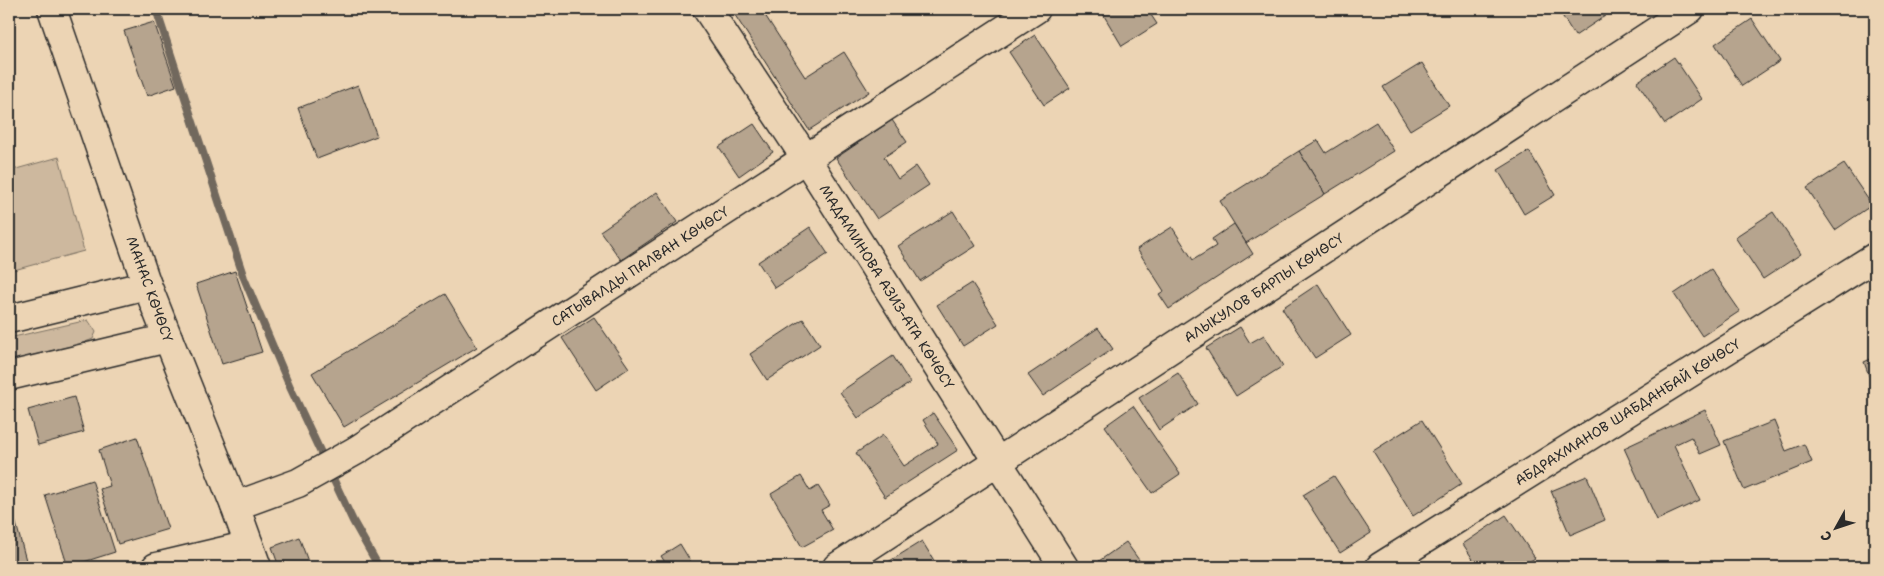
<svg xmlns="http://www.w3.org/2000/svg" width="1884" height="576" font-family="'Shantell Sans',sans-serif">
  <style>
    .green { fill: #cdb89e; stroke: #7c7264 }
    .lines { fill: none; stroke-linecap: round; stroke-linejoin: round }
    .stream { stroke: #71685d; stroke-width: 8 }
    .building { fill: #b6a48e; stroke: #2b2b2b }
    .minor-casing { stroke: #2b2b2b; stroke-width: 31 }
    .secondary-casing { stroke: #2b2b2b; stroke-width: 31 }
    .minor { stroke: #ecd4b4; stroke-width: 28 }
    .secondary { stroke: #ecd4b4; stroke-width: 28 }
    .labels { text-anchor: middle; stroke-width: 4; stroke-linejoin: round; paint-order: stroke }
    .street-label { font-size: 14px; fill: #2b2b2b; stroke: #ecd4b4 }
  </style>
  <rect width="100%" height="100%" fill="#ecd4b4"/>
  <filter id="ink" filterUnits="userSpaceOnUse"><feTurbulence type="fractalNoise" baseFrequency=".02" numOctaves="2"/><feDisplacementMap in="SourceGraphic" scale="10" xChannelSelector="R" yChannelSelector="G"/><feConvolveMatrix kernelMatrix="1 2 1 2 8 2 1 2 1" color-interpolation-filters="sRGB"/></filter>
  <g filter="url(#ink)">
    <g class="green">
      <polygon points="59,157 84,251 14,270 9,252 9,171"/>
      <polygon points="88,320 96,332 93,339 80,344 9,361 9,338"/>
    </g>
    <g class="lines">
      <polyline class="stream" points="156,9 244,278 290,387 353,521 379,567"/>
    </g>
    <g class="building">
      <polygon points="731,9 761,9 805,77 844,52 869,92 809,130"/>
      <polygon points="1100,9 1147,9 1157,24 1122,46"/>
      <polygon points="1558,9 1600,9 1605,16 1575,36"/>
      <polygon points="1752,19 1780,61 1742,86 1715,44"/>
      <polygon points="154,22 176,86 147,96 124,31"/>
      <polygon points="1035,35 1070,88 1044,105 1009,52"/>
      <polygon points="1674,57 1702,99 1665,124 1637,82"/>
      <polygon points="1422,63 1449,106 1410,130 1383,87"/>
      <polygon points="358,85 377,136 317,159 298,108"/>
      <polygon points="892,120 907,142 884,157 898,179 916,166 929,185 877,219 836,158"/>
      <polygon points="1376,122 1394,151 1325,194 1299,151 1318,140 1326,153"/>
      <polygon points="754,124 773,152 739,176 719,147"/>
      <polygon points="1299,151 1325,194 1246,243 1220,201"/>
      <polygon points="1529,151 1555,195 1524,214 1498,170"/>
      <polygon points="1844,164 1872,205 1835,230 1807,188"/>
      <polygon points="657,192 677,222 621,260 600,231"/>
      <polygon points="953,211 975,246 920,281 898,246"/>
      <polygon points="1773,212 1801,254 1763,279 1735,237"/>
      <polygon points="1234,224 1253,254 1169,309 1159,294 1164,291 1137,249 1172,227 1193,260 1216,246 1212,239"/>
      <polygon points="810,227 828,254 775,288 758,262"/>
      <polygon points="1711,269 1740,311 1702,336 1674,294"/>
      <polygon points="235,271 262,352 222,364 196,284"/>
      <polygon points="972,283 998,324 963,346 937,305"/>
      <polygon points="1318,284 1351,335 1315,358 1282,308"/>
      <polygon points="445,294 477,347 344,427 312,373"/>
      <polygon points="594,317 629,368 596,390 562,338"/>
      <polygon points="803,319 820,345 767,380 750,354"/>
      <polygon points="1240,327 1250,343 1264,335 1283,366 1236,396 1206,348"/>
      <polygon points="1098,328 1113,349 1043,396 1028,375"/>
      <polygon points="893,356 910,383 858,418 840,392"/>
      <polygon points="1875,357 1875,392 1864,362"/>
      <polygon points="1178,373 1198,404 1159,430 1139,398"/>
      <polygon points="74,397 84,432 38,445 28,410"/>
      <polygon points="1133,406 1180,474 1152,493 1105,426"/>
      <polygon points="1705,410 1721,445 1700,454 1691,437 1674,445 1700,500 1657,520 1624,448"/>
      <polygon points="933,413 958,450 885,497 856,453 883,435 904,466 938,444 923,420"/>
      <polygon points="1422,420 1462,484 1413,516 1373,451"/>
      <polygon points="1774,421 1786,451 1804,444 1812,462 1744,490 1724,441"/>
      <polygon points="137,437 168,529 118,544 100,489 110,486 99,450"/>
      <polygon points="801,476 810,491 818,486 830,505 821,510 833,530 802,547 771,494"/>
      <polygon points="1334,476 1371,533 1340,553 1303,495"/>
      <polygon points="1587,476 1605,520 1570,535 1551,491"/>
      <polygon points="92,480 115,552 68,567 45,495"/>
      <polygon points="11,505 27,564 15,567 9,567 9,506"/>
      <polygon points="1506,515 1535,558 1521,567 1478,567 1463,544"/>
      <polygon points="299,537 310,567 279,567 272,547"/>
      <polygon points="922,541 938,567 887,567 885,564"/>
      <polygon points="1126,542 1144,567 1103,567 1099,561"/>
      <polygon points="680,544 694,567 668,567 661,556"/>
    </g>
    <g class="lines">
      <defs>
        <g id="minor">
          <path id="s1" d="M707 9 805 157 1064 567"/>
          <polyline points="168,338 235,506 257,567"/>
          <path id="s2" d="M235 506 298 483 357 450 1036 9"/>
          <polyline points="156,567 249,545"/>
          <path id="s3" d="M837 567 1690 9"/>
          <path id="s4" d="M1380 567 1875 257"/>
        </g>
        <g id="secondary">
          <polyline points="9,319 147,285"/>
          <polyline points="9,376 168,338 147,285 52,9"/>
        </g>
      </defs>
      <use href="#minor" class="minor-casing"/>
      <use href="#secondary" class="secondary-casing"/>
      <use href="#minor" class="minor"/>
      <use href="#secondary" class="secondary"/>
    </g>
  </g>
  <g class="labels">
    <g class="street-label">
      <text dy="5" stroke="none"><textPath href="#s2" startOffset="472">САТЫВАЛДЫ ПАЛВАН КӨЧӨСҮ</textPath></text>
      <text dy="5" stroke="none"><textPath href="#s1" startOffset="331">МАДАМИНОВА АЗИЗ-АТА КӨЧӨСҮ</textPath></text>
      <text transform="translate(150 289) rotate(70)" y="5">МАНАС КӨЧӨСҮ</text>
      <text dy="5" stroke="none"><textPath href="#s3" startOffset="510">АЛЫКУЛОВ БАРПЫ КӨЧӨСҮ</textPath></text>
      <text dy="5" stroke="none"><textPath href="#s4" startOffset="292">АБДРАХМАНОВ ШАБДАНБАЙ КӨЧӨСҮ</textPath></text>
    </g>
  </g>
  <rect width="1884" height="576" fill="none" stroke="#ecd4b4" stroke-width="30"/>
  <rect x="15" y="15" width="1854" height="546" fill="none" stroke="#2b2b2b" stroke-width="2" filter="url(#ink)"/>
  <g transform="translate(1836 528) rotate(230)" stroke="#ecd4b4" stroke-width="4" paint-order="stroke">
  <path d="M0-4L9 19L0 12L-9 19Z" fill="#2b2b2b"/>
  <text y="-8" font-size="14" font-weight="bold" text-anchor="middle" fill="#2b2b2b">С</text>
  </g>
</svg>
